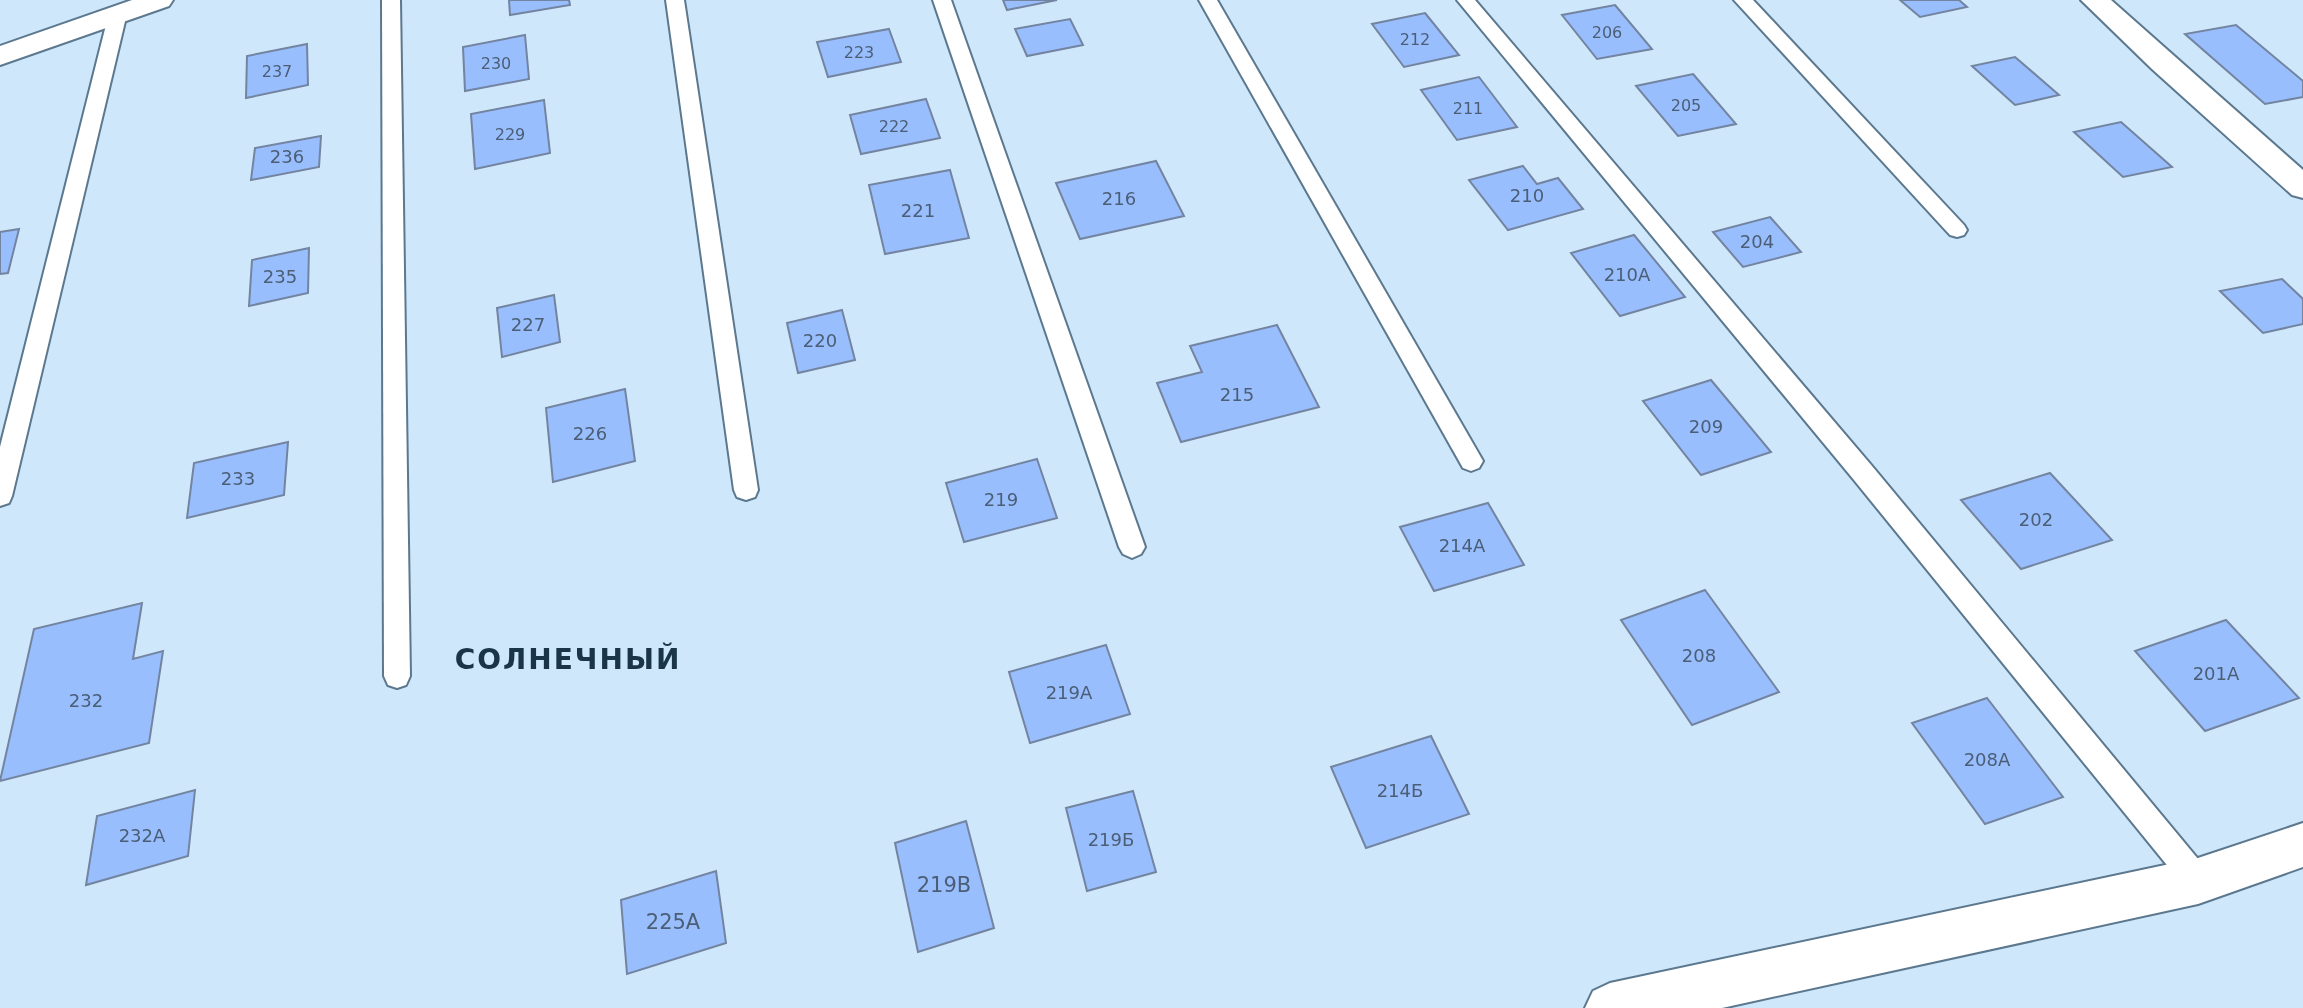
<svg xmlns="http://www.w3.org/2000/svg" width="2303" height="1008" font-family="'DejaVu Sans',sans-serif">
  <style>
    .building { fill: #99befe; stroke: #7384a0; stroke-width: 2 }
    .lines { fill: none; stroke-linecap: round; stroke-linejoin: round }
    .service-casing { stroke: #5c788e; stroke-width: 4 }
    .minor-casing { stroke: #5c788e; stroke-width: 4 }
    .service { fill: #fff; fill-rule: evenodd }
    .minor { fill: #fff; fill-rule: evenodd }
    .labels { text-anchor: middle; stroke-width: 5; stroke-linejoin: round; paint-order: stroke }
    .far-number-label { font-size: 16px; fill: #4b5e76 }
    .number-label { font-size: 18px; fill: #4b5e76 }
    .near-number-label { font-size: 21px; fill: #4b5e76 }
    .district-label { font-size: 28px; font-weight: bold; letter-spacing: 2px; fill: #1a3548; stroke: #cee7fb }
  </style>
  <rect width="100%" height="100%" fill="#cee7fb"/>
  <g class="building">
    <polygon points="509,0 569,0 570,5 510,15"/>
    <polygon points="1003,0 1057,0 1007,10"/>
    <polygon points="1900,0 1959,0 1967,7 1920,17"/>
    <polygon points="1615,5 1652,49 1597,59 1562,15"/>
    <polygon points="1425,13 1459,55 1404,67 1372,24"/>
    <polygon points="1070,19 1083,45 1027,56 1015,29"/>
    <polygon points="2236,25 2303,81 2303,97 2265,104 2185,34"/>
    <polygon points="889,29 901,62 828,77 817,42"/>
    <polygon points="525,35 529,79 465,91 463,47"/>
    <polygon points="307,44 308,85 246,98 247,56"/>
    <polygon points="2015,57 2059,95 2015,105 1972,66"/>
    <polygon points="1693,74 1736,124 1678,136 1636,86"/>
    <polygon points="1479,77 1517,127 1457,140 1421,90"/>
    <polygon points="926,99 940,138 861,154 850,115"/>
    <polygon points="544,100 550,153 475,169 471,114"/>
    <polygon points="2121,122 2172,167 2123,177 2074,132"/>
    <polygon points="321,136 319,167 251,180 255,148"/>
    <polygon points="1156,161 1184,216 1080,239 1056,183"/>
    <polygon points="1523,166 1537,184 1558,178 1583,209 1508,230 1469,180"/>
    <polygon points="950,170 969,238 885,254 869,185"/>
    <polygon points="1770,217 1801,252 1743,267 1713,232"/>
    <polygon points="19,229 8,273 0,274 0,232"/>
    <polygon points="1634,235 1685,297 1620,316 1571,253"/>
    <polygon points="309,248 308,293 249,306 252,260"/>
    <polygon points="2282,279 2303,299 2303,324 2263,333 2220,291"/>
    <polygon points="554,295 560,342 502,357 497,308"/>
    <polygon points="842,310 855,360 798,373 787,323"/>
    <polygon points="1277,325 1319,407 1181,442 1157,383 1202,372 1190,346"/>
    <polygon points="1711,380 1771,452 1701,475 1643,401"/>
    <polygon points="625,389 635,461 553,482 546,408"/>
    <polygon points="288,442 284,495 187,518 194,463"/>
    <polygon points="1037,459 1057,518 964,542 946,483"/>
    <polygon points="2050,473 2112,540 2021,569 1961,500"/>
    <polygon points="1488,503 1524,565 1434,591 1400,527"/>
    <polygon points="1705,590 1779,692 1692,725 1621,620"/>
    <polygon points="142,603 133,659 163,651 149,743 0,781 34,629"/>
    <polygon points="2226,620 2299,698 2205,731 2135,651"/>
    <polygon points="1106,645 1130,714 1030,743 1009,672"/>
    <polygon points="1987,698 2063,797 1985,824 1912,723"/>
    <polygon points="1431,736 1469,814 1366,848 1331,767"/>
    <polygon points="195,790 188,856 86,885 97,816"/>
    <polygon points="1133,791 1156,872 1087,891 1066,808"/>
    <polygon points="966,821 994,928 918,952 895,843"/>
    <polygon points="716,871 726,943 627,974 621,900"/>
  </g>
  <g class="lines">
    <defs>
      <g id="service">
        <polygon points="382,0 400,0 410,676 406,685 397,688 388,685 384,676"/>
        <polygon points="666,0 684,0 758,490 755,497 746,500 737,497 734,490"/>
        <polygon points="933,0 951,0 1145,547 1141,554 1132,558 1123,554 1119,547"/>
        <polygon points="1199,0 1217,0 1479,454 1483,461 1479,468 1471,471 1463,468"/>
        <polygon points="1457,0 1475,0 1872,466 2208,871 2213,881 2208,891 2198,896 2188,891 1854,480"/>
        <polygon points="1734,0 1753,0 1964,225 1967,230 1964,235 1957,237 1950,235"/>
        <polygon points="118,8 127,13 12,496 9,503 0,506 0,447 109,13"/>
      </g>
      <g id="minor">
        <polygon points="132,0 173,0 169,6 0,65 0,46"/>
        <polygon points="2081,0 2111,0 2303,170 2303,198 2292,195 2152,69"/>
        <polygon points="2303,823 2303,867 2198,904 1722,1008 1585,1008 1593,991 1610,983 2198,858"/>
      </g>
    </defs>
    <use href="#service" class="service-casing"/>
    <use href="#minor" class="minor-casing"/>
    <use href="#service" class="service"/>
    <use href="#minor" class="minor"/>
  </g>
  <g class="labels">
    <g class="far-number-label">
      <text x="1607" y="38">206</text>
      <text x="1415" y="45">212</text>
      <text x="859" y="58">223</text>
      <text x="496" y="69">230</text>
      <text x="277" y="77">237</text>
      <text x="1686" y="111">205</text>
      <text x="1468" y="114">211</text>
      <text x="894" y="132">222</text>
      <text x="510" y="140">229</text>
    </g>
    <g class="number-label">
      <text x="287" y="163">236</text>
      <text x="1527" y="202">210</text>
      <text x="1119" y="205">216</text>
      <text x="918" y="217">221</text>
      <text x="1757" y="248">204</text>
      <text x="1627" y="281">210А</text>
      <text x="280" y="283">235</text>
      <text x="528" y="331">227</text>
      <text x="820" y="347">220</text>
      <text x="1237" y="401">215</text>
      <text x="1706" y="433">209</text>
      <text x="590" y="440">226</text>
      <text x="238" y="485">233</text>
      <text x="1001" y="506">219</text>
      <text x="2036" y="526">202</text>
      <text x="1462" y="552">214А</text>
      <text x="1699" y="662">208</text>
      <text x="2216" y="680">201А</text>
      <text x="1069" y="699">219А</text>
      <text x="86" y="707">232</text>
      <text x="1987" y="766">208А</text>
      <text x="1400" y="797">214Б</text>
      <text x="142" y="842">232А</text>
      <text x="1111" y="846">219Б</text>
    </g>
    <g class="near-number-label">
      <text x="944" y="892">219В</text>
      <text x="673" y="929">225А</text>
    </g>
    <g class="district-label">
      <text x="568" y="669">СОЛНЕЧНЫЙ</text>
    </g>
  </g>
</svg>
